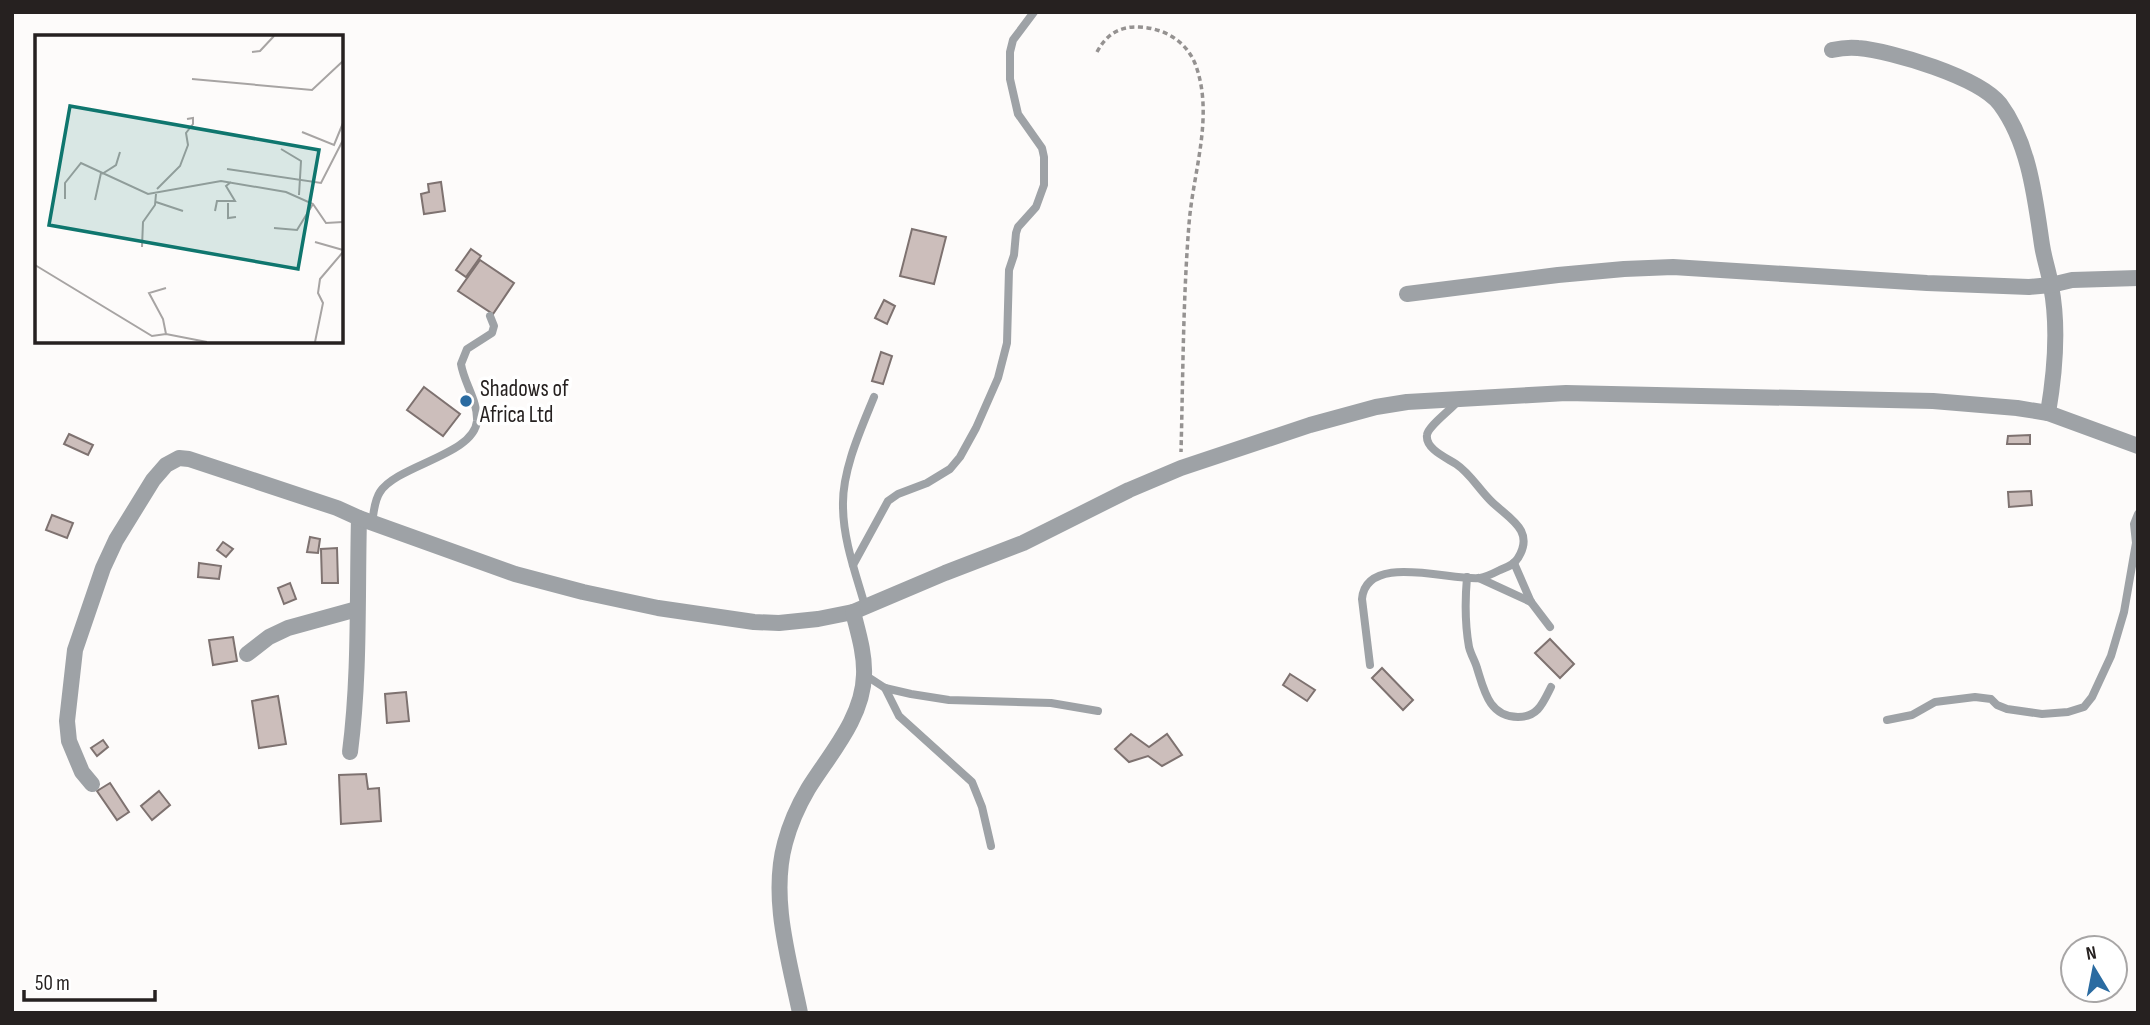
<svg xmlns="http://www.w3.org/2000/svg" width="2150" height="1025" font-family="'Sofia Sans Condensed',sans-serif">
  <style>
    .building { fill: #ccbebb; stroke: #7e7270; stroke-width: 2 }
    .lines { fill: none; stroke-linecap: round; stroke-linejoin: round }
    .path { stroke: #959291; stroke-width: 3.5; stroke-dasharray: 5 3.5; stroke-linecap: butt }
    .service { stroke: #9ea2a6; stroke-width: 8 }
    .minor { stroke: #9ea2a6; stroke-width: 16 }
    .poi-dot { fill: #2a6ba1; stroke: #fff; stroke-width: 2.5 }
    .labels { text-anchor: middle; stroke-width: 7; stroke-linejoin: round; paint-order: stroke }
    .poi-label { font-size: 23px; fill: #262120; stroke: #fff; text-anchor: start }
    .inset-road { fill: none; stroke: #a7a4a3; stroke-width: 2 }
    .view { fill: #0f766e; fill-opacity: 0.15; stroke: #0f766e; stroke-width: 3.5 }
    .inset-edge { fill: none; stroke: #262120; stroke-width: 3.5 }
  </style>
  <rect width="100%" height="100%" fill="#fdfbfa"/>
  <g class="building">
    <polygon points="441,182 445,211 424,214 421,194 429,192 428,184"/>
    <polygon points="912,229 946,237 934,284 900,276"/>
    <polygon points="471,249 481,256 466,277 456,270"/>
    <polygon points="480,260 514,283 493,314 458,291"/>
    <polygon points="884,300 895,306 887,324 875,318"/>
    <polygon points="881,352 892,356 883,384 872,381"/>
    <polygon points="424,387 460,414 443,436 407,410"/>
    <polygon points="69,434 93,445 88,455 64,444"/>
    <polygon points="2030,435 2030,444 2007,444 2008,436"/>
    <polygon points="2031,491 2032,505 2009,507 2008,492"/>
    <polygon points="52,515 73,523 67,538 46,530"/>
    <polygon points="310,537 320,539 318,553 307,552"/>
    <polygon points="223,542 233,549 226,557 217,550"/>
    <polygon points="337,548 338,583 322,583 321,549"/>
    <polygon points="199,563 221,566 219,579 198,577"/>
    <polygon points="290,583 296,599 284,604 278,588"/>
    <polygon points="233,637 237,661 213,665 209,640"/>
    <polygon points="1550,639 1574,664 1560,678 1535,653"/>
    <polygon points="1382,668 1413,700 1403,710 1372,678"/>
    <polygon points="1290,674 1315,690 1307,701 1283,685"/>
    <polygon points="406,692 409,721 387,723 385,694"/>
    <polygon points="278,696 286,744 259,748 252,701"/>
    <polygon points="1131,734 1149,747 1167,734 1182,755 1162,766 1148,756 1129,762 1115,749"/>
    <polygon points="103,740 108,747 97,756 91,748"/>
    <polygon points="366,774 368,789 379,788 381,821 341,824 339,775"/>
    <polygon points="110,783 129,812 117,820 97,791"/>
    <polygon points="159,791 170,805 152,820 141,806"/>
  </g>
  <g class="lines">
    <path class="path" d="M1097 52C1106 35 1119 26 1139 27 1164 28 1187 41 1196 66 1214 117 1193 172 1189 224 1183 299 1183 376 1181 452"/>
    <g class="service">
      <path d="M372 523C374 512 374 501 380 492 397 465 474 455 477 421 478 401 464 383 461 364L467 349 492 333 494 326 490 316"/>
      <polyline points="1514,563 1531,602 1550,627"/>
      <polyline points="853,565 888,501 898,494 927,483 950,469 960,457 976,428 998,378 1007,343 1009,270 1014,255 1016,233 1018,227 1036,207 1044,185 1044,157 1042,148 1018,114 1010,79 1010,52 1013,40 1034,12"/>
      <path d="M1467 577C1465 600 1465 625 1469 647 1471 655 1475 661 1477 668 1484 690 1489 717 1518 717 1538 717 1543 703 1551 687"/>
      <polyline points="1479,578 1531,602"/>
      <path d="M865 606C856 574 843 540 843 506 842 470 861 429 874 397"/>
      <path d="M1370 665 1362 599C1366 552 1450 581 1480 578 1487 577 1494 573 1500 570 1507 567 1514 565 1518 558 1535 531 1510 519 1493 503 1479 490 1471 474 1456 464 1447 458 1425 449 1427 435 1428 426 1452 409 1459 400"/>
      <polyline points="865,675 885,688 911,694 949,700 1051,703 1098,711"/>
      <polyline points="885,688 899,716 972,782 982,807 991,846"/>
      <polyline points="1887,720 1912,715 1935,702 1975,697 1991,699 1997,705 2007,709 2042,714 2068,712 2084,707 2092,697 2111,656 2124,612 2136,543 2134,524 2138,514"/>
    </g>
    <g class="minor">
      <path d="M1832 50C1841 48 1849 47 1858 48 1892 51 1979 77 2000 104 2029 143 2035 197 2042 245 2044 259 2049 272 2051 286 2059 327 2055 372 2048 413"/>
      <polyline points="1407,294 1558,275 1624,269 1673,267 1927,283 2029,287 2051,285 2072,280 2138,278"/>
      <polyline points="247,654 269,637 288,628 357,609"/>
      <path d="M350 752C360 674 357 596 359 518"/>
      <polyline points="92,784 82,772 69,741 67,721 75,650 103,568 116,540 153,480 166,465 179,458 189,459 337,508 359,518 515,574 583,592 658,608 754,622 779,623 818,619 853,612 945,573 1023,543 1129,490 1181,468 1310,425 1376,407 1407,402 1566,393 1933,401 2017,408 2048,413 2138,446"/>
      <path d="M800 1013C789 959 770 898 785 843 790 824 798 806 808 789 829 755 863 718 864 675 865 654 858 632 853 612"/>
    </g>
  </g>
  <circle class="poi-dot" cx="466" cy="401" r="7"/>
  <g class="labels">
    <g class="poi-label">
      <text x="480" y="396">Shadows of<tspan x="480" dy="26">Africa Ltd</tspan></text>
    </g>
  </g>
  <g transform="translate(35 35)">
    <rect width="308" height="308" fill="#fdfbfa"/>
    <path class="inset-road" d="M217 17 225 16 239 1M157 44 277 55 308 26M267 97 299 110 308 88M246 114 266 126 264 160M192 134 286 148 308 105M67 139 81 130 85 117M122 154 145 131 153 110 151 98 158 89V83L152 84M30 164V148L46 128 113 159 186 146 251 157 278 169 291 188 308 187M60 165 66 138M121 167 148 176M193 168V183L201 182M180 176 182 166H200L191 151 196 147M239 193 262 195 278 169M280 207 308 215M107 212 108 187 120 170 121 159M0 230 117 301 131 299 172 307M131 299 128 284 114 258 131 253M280 307 288 268 283 258 285 244 308 217"/>
    <path class="view" d="M35 71 284 115 263 234 14 190Z"/>
    <rect width="308" height="308" class="inset-edge"/>
  </g>
  <rect width="2150" height="1025" fill="none" stroke="#262120" stroke-width="28"/>
  <g transform="translate(2094 969) rotate(350)"><circle r="33" fill="#ffffff" stroke="#a8a6a6" stroke-width="2"/>
  <path d="M0-5L12 26L0 18L-12 26Z" fill="#2a6ba1"/>
  <text y="-10" font-size="19" font-weight="bold" text-anchor="middle" fill="#262120">N</text>
  </g>
  <path d="M24 990v10h131v-10" fill="none" stroke="#262120" stroke-width="3.5"/>
  <text x="35" y="990" font-size="21" fill="#262120" stroke="#ffffff" stroke-width="5" paint-order="stroke">50 m</text>
</svg>
